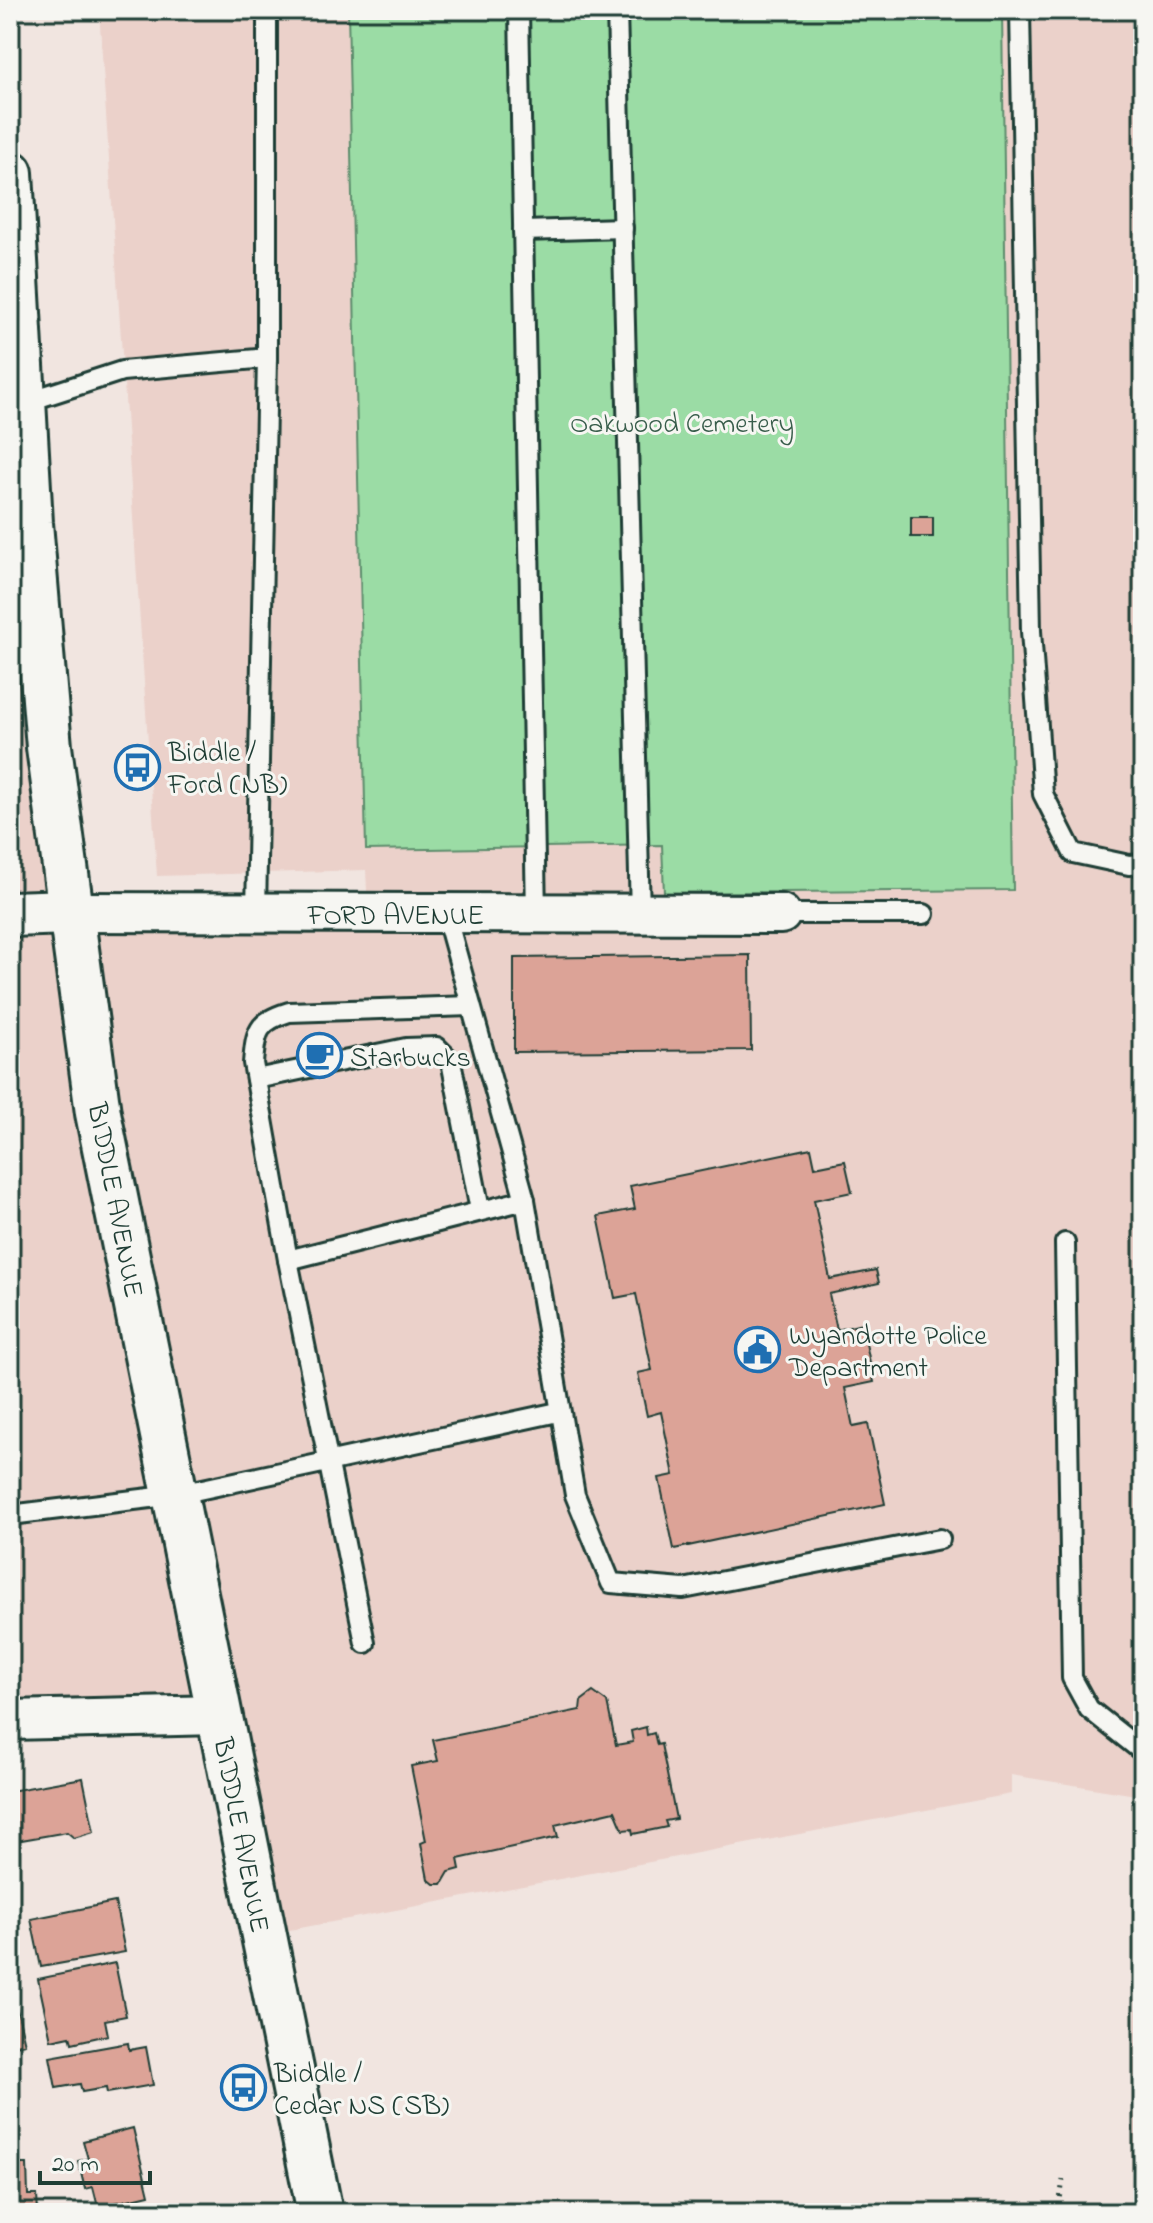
<svg xmlns="http://www.w3.org/2000/svg" width="1153" height="2223" font-family="'Indie Flower',sans-serif">
  <style>
    .built { fill: #ebd1ca }
    .green { fill: #9bdca5; stroke: #5d8c6c; stroke-width: 2 }
    .building { fill: #dca397; stroke: #1f3d34; stroke-width: 2 }
    .lines { fill: none; stroke-linecap: round; stroke-linejoin: round }
    .lane-casing { stroke: #1f3d34; stroke-width: 24 }
    .street-casing { stroke: #1f3d34; stroke-width: 44 }
    .secondary-casing { stroke: #1f3d34; stroke-width: 50 }
    .path { stroke: #1f3d34; stroke-width: 5; stroke-dasharray: 2 6; stroke-linecap: butt }
    .lane { stroke: #f6f6f2; stroke-width: 18 }
    .street { stroke: #f6f6f2; stroke-width: 38 }
    .secondary { stroke: #f6f6f2; stroke-width: 44 }
    .labels { text-anchor: middle; stroke-width: 6; stroke-linejoin: round; paint-order: stroke }
    .park-label { font-size: 28px; fill: #385d4b; stroke: #f6f6f2 }
    .poi-label { font-size: 28px; fill: #1f3d34; stroke: #f6f6f2; text-anchor: start }
    .street-label { font-size: 28px; fill: #1f3d34; stroke: #f6f6f2 }
  </style>
  <rect width="100%" height="100%" fill="#f1e5e0"/>
  <filter id="ink" filterUnits="userSpaceOnUse"><feTurbulence type="fractalNoise" baseFrequency=".0125" numOctaves="2"/><feDisplacementMap in="SourceGraphic" scale="16" xChannelSelector="R" yChannelSelector="G"/><feConvolveMatrix kernelMatrix="1 2 1 2 8 2 1 2 1" color-interpolation-filters="sRGB"/></filter>
  <g filter="url(#ink)">
    <polygon class="built" points="99,10 348,10 367,850 663,845 665,893 1013,889 1002,10 1143,10 1143,2213 1130,2213 1142,1796 1011,1775 1011,1794 263,1935 219,1715 10,1720 10,173 70,912 368,913 366,870 157,876"/>
    <polygon class="green" points="348,10 1002,10 1013,890 664,893 662,845 366,850"/>
    <g class="building">
      <rect x="911" y="517" width="22" height="20"/>
      <polygon points="750,955 751,1050 514,1052 514,958"/>
      <polygon points="811,1148 815,1167 845,1161 852,1192 814,1200 830,1279 876,1270 879,1283 829,1294 837,1330 862,1324 874,1382 845,1388 853,1427 868,1424 885,1504 674,1549 659,1478 674,1475 661,1412 647,1416 638,1373 652,1370 636,1294 615,1298 598,1216 635,1209 630,1186"/>
      <polygon points="593,1692 607,1702 616,1745 633,1742 631,1731 646,1727 647,1735 654,1733 657,1745 661,1744 676,1819 665,1821 667,1827 633,1834 632,1829 623,1830 615,1811 555,1825 558,1837 458,1859 460,1869 449,1872 442,1884 434,1884 428,1879 421,1843 426,1841 411,1766 438,1761 433,1740 580,1710 581,1701"/>
      <polygon points="83,1778 94,1832 74,1838 67,1832 10,1842 10,1791"/>
      <polygon points="115,1902 125,1952 41,1967 31,1919"/>
      <polygon points="115,1963 126,2016 105,2020 108,2035 72,2043 70,2036 51,2040 38,1979"/>
      <polygon points="15,2000 25,2044 10,2047 10,2001"/>
      <polygon points="128,2043 129,2050 146,2047 153,2085 107,2093 106,2088 82,2092 80,2084 56,2088 50,2057"/>
      <polygon points="133,2128 149,2195 98,2207 93,2187 85,2189 78,2161 88,2159 83,2141"/>
      <polygon points="10,2164 27,2164 28,2195 37,2195 38,2213 10,2213"/>
    </g>
    <g class="lines">
      <defs>
        <g id="lane">
          <polyline points="519,10 536,914"/>
          <polyline points="617,10 640,914"/>
          <polyline points="1020,10 1031,631 1043,794 1073,853 1129,865 1143,864"/>
          <polyline points="523,231 623,228"/>
          <polyline points="23,403 122,371 267,358 267,10"/>
          <polyline points="256,912 267,358"/>
          <polyline points="781,914 924,914"/>
          <polyline points="446,915 525,1200 575,1495 611,1583 683,1589 940,1539"/>
          <path d="M471 1006 289 1012C257 1022 256 1031 253 1063L288 1260 525 1200"/>
          <polyline points="256,1079 406,1048 437,1047 451,1061 480,1210"/>
          <polyline points="1065,1243 1072,1678 1089,1709 1143,1752"/>
          <polyline points="288,1260 365,1643"/>
          <polyline points="10,1515 175,1495 558,1412"/>
        </g>
        <g id="street">
          <polyline points="70,912 781,914"/>
          <polyline points="10,1720 219,1715"/>
        </g>
        <g id="secondary">
          <polyline points="10,173 30,523 49,747 98,1113 320,2213"/>
          <polyline points="10,914 70,912"/>
        </g>
      </defs>
      <use href="#lane" class="lane-casing"/>
      <use href="#street" class="street-casing"/>
      <use href="#secondary" class="secondary-casing"/>
      <polyline class="path" points="1058,2213 1063,2180"/>
      <use href="#lane" class="lane"/>
      <use href="#street" class="street"/>
      <use href="#secondary" class="secondary"/>
    </g>
  </g>
  <defs>
    <symbol id="bus-ring" viewBox="-11 -11 22 22"><circle r="9.5" fill="#f6f6f2" stroke="#1f6fb2" stroke-width="1.5"/><path d="M-5-6H5V4H4V6H2V4H-2V6H-4V4H-5ZM-3.5-4V0h7V-4ZM-3.5 1.2v1.5H-2V1.2ZM2 1.2v1.5H3.5V1.2Z" fill="#1f6fb2"/></symbol>
    <symbol id="cafe-ring" viewBox="-11 -11 22 22"><circle r="9.5" fill="#f6f6f2" stroke="#1f6fb2" stroke-width="1.5"/><path d="M-5.5-4.5H6V0H3Q3 3.5 0 3.5H-2.5Q-5.5 3.5-5.5 0ZM3-3.2v2h1.7v-2ZM-6 4.5H4V6H-6Z" fill="#1f6fb2"/></symbol>
    <symbol id="civic-ring" viewBox="-11 -11 22 22"><circle r="9.5" fill="#f6f6f2" stroke="#1f6fb2" stroke-width="1.5"/><path d="M-.6-6.5H3V-4.5H.6V-3L4-1V1h2V6H-6V1h2V-1L-.6-3ZM-1.2 2.5V6h2.4V2.5Z" fill="#1f6fb2"/></symbol>
  </defs>
  <g fill-rule="evenodd">
    <use href="#bus-ring" x="112" y="742" width="51" height="51"/>
    <use href="#cafe-ring" x="294" y="1030" width="51" height="51"/>
    <use href="#civic-ring" x="732" y="1324" width="51" height="51"/>
    <use href="#bus-ring" x="218" y="2062" width="51" height="51"/>
  </g>
  <g class="labels">
    <g class="park-label">
      <text x="682" y="432">Oakwood Cemetery</text>
    </g>
    <g class="poi-label">
      <text x="168" y="761">Biddle /<tspan x="168" dy="32">Ford (NB)</tspan></text>
      <text x="350" y="1066">Starbucks</text>
      <text x="789" y="1344">Wyandotte Police<tspan x="789" dy="32">Department</tspan></text>
      <text x="274" y="2082">Biddle /<tspan x="274" dy="32">Cedar NS (SB)</tspan></text>
    </g>
    <g class="street-label">
      <text x="396" y="924">FORD AVENUE</text>
      <text transform="translate(117 1200) rotate(79)" y="10">BIDDLE AVENUE</text>
      <text transform="translate(243 1835) rotate(79)" y="10">BIDDLE AVENUE</text>
    </g>
  </g>
  <rect width="1153" height="2223" fill="none" stroke="#f6f6f2" stroke-width="40"/>
  <rect x="20" y="20" width="1113" height="2183" fill="none" stroke="#1f3d34" stroke-width="3" filter="url(#ink)"/>
  <path d="M40 2171v12h110v-12" fill="none" stroke="#1f3d34" stroke-width="4"/>
  <text x="52" y="2171" font-size="24" fill="#1f3d34" stroke="#f6f6f2" stroke-width="6" paint-order="stroke">20 m</text>
</svg>
